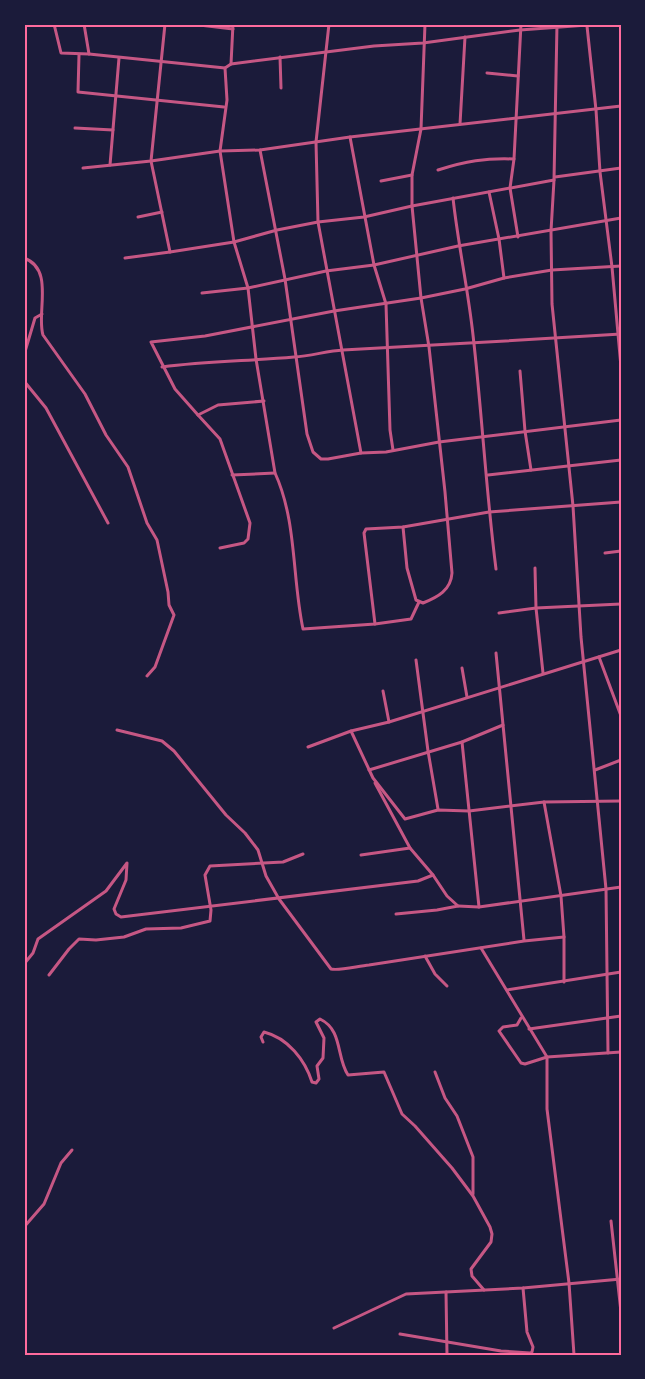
<svg xmlns="http://www.w3.org/2000/svg" width="645" height="1379" font-family="Montserrat,sans-serif">
  <style>
    .lines { fill: none; stroke-linecap: round; stroke-linejoin: round }
    .minor { stroke: #c65784; stroke-width: 3 }
    .neatline { fill: none; stroke: #ff6b9d; stroke-width: 2 }
  </style>
  <rect width="100%" height="100%" fill="#1b1b3a"/>
  <g class="lines">
    <g class="minor">
      <polyline points="54,24 61,53 89,54 225,68"/>
      <polyline points="84,24 89,54"/>
      <polyline points="165,24 151,161 170,252 234,242 277,230 318,222 364,217 412,206 554,180"/>
      <polyline points="191,24 233,29"/>
      <path d="M233 24 231 64 225 68 227 100 220 151 234 242 248 288 256 359 275 473C297 521 292 578 303 629L375 624 364 533 366 529 403 527 489 512 621 502"/>
      <polyline points="329,24 316,142 318,222 361,453"/>
      <polyline points="557,24 554,180 551,231 552,304 573,506 581,637 606,889 608,1053"/>
      <polyline points="587,26 596,110 600,172 612,267 621,367"/>
      <polyline points="79,55 78,92 224,107"/>
      <polyline points="280,57 281,88"/>
      <polyline points="231,64 374,46 423,43 520,30 601,24"/>
      <polyline points="487,73 518,76"/>
      <polyline points="460,124 465,37"/>
      <polyline points="75,128 113,130"/>
      <polyline points="350,137 374,265 386,304 390,430 393,450"/>
      <polyline points="260,150 285,279 307,434 313,452 321,459 328,459 361,453 386,452 439,442 621,420"/>
      <polyline points="110,165 119,58"/>
      <polyline points="83,168 151,161 220,151 260,150 350,137 621,106"/>
      <path d="M438 170C466 161 485 158 514 159"/>
      <polyline points="555,177 621,168"/>
      <polyline points="381,181 412,175"/>
      <polyline points="489,192 499,239 504,278"/>
      <path d="M453 198C458 244 468 289 473 335 482 413 486 491 496 569"/>
      <polyline points="138,217 162,212"/>
      <polyline points="518,237 510,188 514,159 521,24"/>
      <path d="M24 258C55 269 36 313 43 335L85 394 106 435 128 467 147 523 157 540 168 592 169 605 174 615 155 667 147 676"/>
      <polyline points="125,258 170,252"/>
      <polyline points="202,293 248,288 326,271 374,265 458,246 621,218"/>
      <polyline points="24,355 35,318 42,314"/>
      <path d="M162 367C206 361 250 361 294 357 311 356 327 351 343 350 436 345 528 340 621 334"/>
      <polyline points="520,371 525,431 531,470"/>
      <polyline points="24,381 46,408 108,523"/>
      <polyline points="264,401 218,405 198,415 175,389 151,342 205,336 334,311 421,298 465,289 504,278 552,270 621,266"/>
      <polyline points="198,415 220,439 250,523 248,539 244,543 220,548"/>
      <polyline points="232,475 275,473"/>
      <polyline points="488,475 621,460"/>
      <path d="M403 527 407 568 416 600 423 603C438 597 451 590 452 573L445 492 429 347 421 298 412 206V175L421 129 425 24"/>
      <polyline points="605,553 621,551"/>
      <polyline points="535,568 536,608 543,673"/>
      <polyline points="499,613 536,608 621,604"/>
      <polyline points="375,624 411,619 419,602"/>
      <polyline points="496,653 524,940"/>
      <polyline points="599,657 621,716"/>
      <polyline points="416,660 428,751 438,809"/>
      <polyline points="462,668 467,697"/>
      <polyline points="383,691 389,722"/>
      <path d="M117 730 162 741 174 751 226 815 245 833 258 850 266 876 279 899 331 969C339 971 358 966 369 965L524 941 564 937"/>
      <polyline points="351,731 373,778 405,819 438,810 469,811 544,802 621,801"/>
      <polyline points="462,742 479,907"/>
      <polyline points="308,747 351,731 389,722 621,650"/>
      <polyline points="369,770 462,742 503,725"/>
      <polyline points="595,770 621,760"/>
      <polyline points="375,783 410,848 433,875 447,896 458,906 437,910 396,914"/>
      <polyline points="544,802 561,896 564,937 564,982"/>
      <polyline points="361,855 410,848"/>
      <polyline points="458,906 479,907 621,887"/>
      <polyline points="481,948 547,1057 547,1109 569,1283 574,1355"/>
      <polyline points="425,956 435,974 447,986"/>
      <polyline points="24,964 33,953 38,939 106,891 127,863 126,880 114,909 116,914 121,917 418,881 433,875"/>
      <polyline points="49,975 69,949 79,939 96,940 124,937 146,929 181,928 210,921 211,910 205,875 210,866 283,862 303,854"/>
      <polyline points="507,990 621,972"/>
      <polyline points="521,1018 517,1025 503,1027 499,1031 521,1063 525,1064 547,1057 621,1052"/>
      <polyline points="529,1029 621,1016"/>
      <path d="M263 1042 261 1037 264 1032C288 1038 305 1060 312 1082L316 1083 319 1079 317 1066 323 1058 324 1038 316 1022 320 1019C343 1030 336 1057 348 1075L384 1072 402 1114 415 1126 452 1168 473 1196 490 1227 492 1234 491 1242 471 1269 472 1276 484 1290"/>
      <polyline points="435,1072 445,1098 457,1116 473,1157 473,1194"/>
      <polyline points="611,1221 621,1312"/>
      <polyline points="24,1227 44,1204 61,1163 72,1150"/>
      <polyline points="446,1292 447,1355"/>
      <polyline points="334,1328 406,1294 523,1288 621,1279"/>
      <polyline points="400,1334 501,1351 530,1353 532,1352 533,1347 527,1332 523,1288"/>
    </g>
  </g>
  <rect width="645" height="1379" fill="none" stroke="#1b1b3a" stroke-width="51"/>
  <rect x="26" y="26" width="594" height="1328" class="neatline"/>
</svg>
